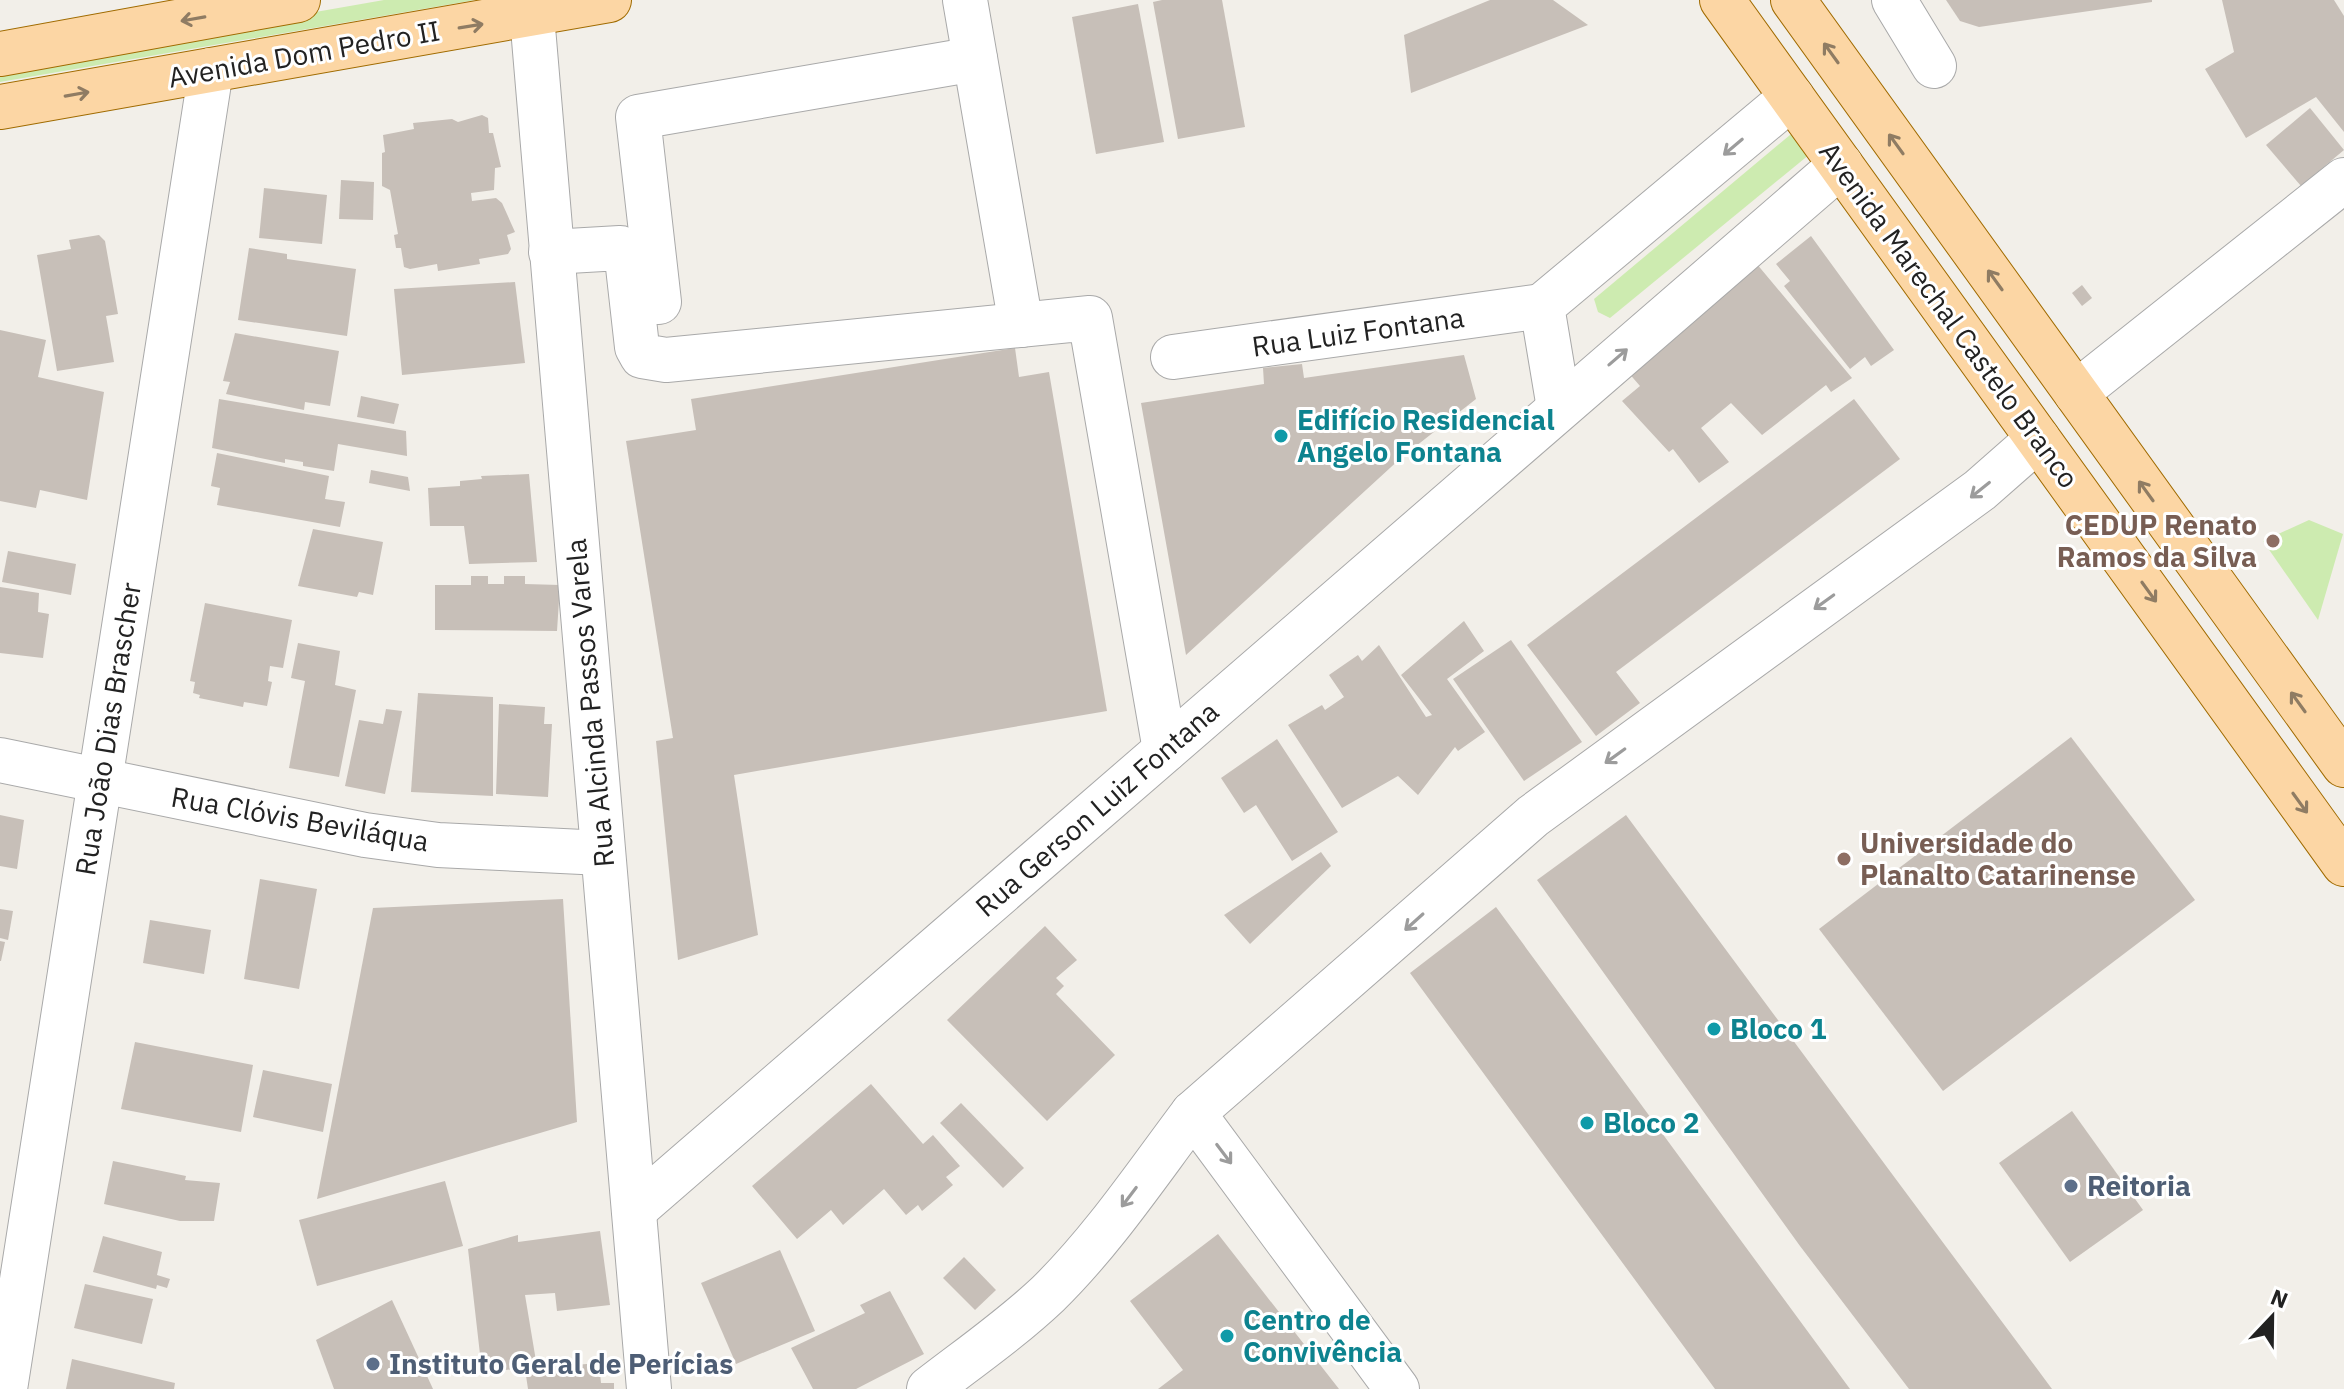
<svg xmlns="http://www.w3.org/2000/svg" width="2344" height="1389" font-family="'IBM Plex Sans',sans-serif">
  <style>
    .grass { fill: #cdebb0 }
    .building { fill: #c7bfb8 }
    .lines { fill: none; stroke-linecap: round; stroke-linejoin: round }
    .minor-casing { stroke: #a9a9a9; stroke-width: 46 }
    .major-casing { stroke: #a06b00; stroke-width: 46 }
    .minor { stroke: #fff; stroke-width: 44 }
    .major { stroke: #fcd6a4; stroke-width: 44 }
    .oneway { stroke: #8f7c63 }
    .oneway2 { stroke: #9c9c9c }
    .culture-dot { fill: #0f9aa8; stroke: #fff; stroke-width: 3 }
    .education-dot { fill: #8d6e63; stroke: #fff; stroke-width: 3 }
    .service-dot { fill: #5c6f8a; stroke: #fff; stroke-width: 3 }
    .labels { text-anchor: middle; stroke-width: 6; stroke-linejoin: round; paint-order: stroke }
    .street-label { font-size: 28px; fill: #222; stroke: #fff }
    .culture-label { font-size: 28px; font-weight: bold; fill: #0d838f; stroke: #fff; text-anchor: start }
    .education-label { font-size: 28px; font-weight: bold; fill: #785e54; stroke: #fff; text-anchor: end }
    .service-label { font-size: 28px; font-weight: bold; fill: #4e5e75; stroke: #fff; text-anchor: start }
  </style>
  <rect width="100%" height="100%" fill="#f2efe9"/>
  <g class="grass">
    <polygon points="384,0 475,0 0,82 0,67"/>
    <polygon points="1802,134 1810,154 1610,318 1598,312 1594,299 1790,135"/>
    <polygon points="2309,520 2343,534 2318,620 2263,541"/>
  </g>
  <g class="building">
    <polygon points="1162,0 1222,0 1245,127 1178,139 1153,2"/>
    <polygon points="1490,0 1553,0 1588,25 1411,93 1404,35"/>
    <polygon points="1946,0 2152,0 2152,2 1979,27 1960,21"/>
    <polygon points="2222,0 2334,0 2344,16 2344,132 2316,97 2246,138 2205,69 2234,52"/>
    <polygon points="1138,4 1164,142 1096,154 1072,17"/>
    <polygon points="2310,108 2344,150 2301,186 2266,145"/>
    <polygon points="482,115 488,118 489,133 493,133 501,167 495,168 494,190 471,193 472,201 496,198 502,203 515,232 507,235 511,249 508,254 479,259 480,264 438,271 437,264 410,269 404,267 401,248 396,248 394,235 398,234 390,190 382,186 382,153 385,152 383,135 414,129 413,123 452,119 458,122"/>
    <polygon points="341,180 374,182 373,220 339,219"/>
    <polygon points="264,188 327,195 322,244 259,238"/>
    <polygon points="99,235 105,241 118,314 106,316 114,362 57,371 37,255 71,249 69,240"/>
    <polygon points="1811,236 1894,350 1871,366 1865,357 1850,369 1784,286 1790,281 1776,264"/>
    <polygon points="249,248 287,254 287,259 356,269 347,336 238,320"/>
    <polygon points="1756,263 1852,378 1831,392 1826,385 1762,435 1731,403 1701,428 1729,462 1699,483 1673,449 1669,452 1622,401 1640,386 1627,371"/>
    <polygon points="515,282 525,363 402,375 394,289"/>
    <polygon points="2082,285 2092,298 2082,306 2072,293"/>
    <polygon points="0,330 46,340 38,377 104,392 87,500 40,490 36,508 0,501"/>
    <polygon points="235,333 339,351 330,406 305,402 304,410 226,394 230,382 223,381"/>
    <polygon points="1015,348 1019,377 1049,372 1107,711 734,775 758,935 678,960 656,741 673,738 626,441 696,430 691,399"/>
    <polygon points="1464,355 1476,399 1402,457 1186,655 1141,403 1264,384 1263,368 1302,364 1304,378"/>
    <polygon points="361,396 399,404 394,424 357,417"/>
    <polygon points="219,399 406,431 407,456 338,444 334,471 303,466 303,462 285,459 285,463 212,448"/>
    <polygon points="1854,399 1900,459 1616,672 1640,703 1596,736 1527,645"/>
    <polygon points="217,453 329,476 325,499 345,502 340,527 217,505 220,488 211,486"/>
    <polygon points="371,470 408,477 410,491 369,483"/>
    <polygon points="529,474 537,562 469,564 464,526 430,526 428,488 460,486 460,481 482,479 481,476"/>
    <polygon points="313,529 383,542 373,595 359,592 357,597 298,586"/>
    <polygon points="8,551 76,564 71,595 2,582"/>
    <polygon points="471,576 488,576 488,584 504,584 504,576 525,576 525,584 560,585 557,631 435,630 435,585 471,585"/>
    <polygon points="0,587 39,593 38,612 49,614 43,658 0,653"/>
    <polygon points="205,603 292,620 283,668 270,666 268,681 272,682 267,706 244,702 243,707 199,698 200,695 193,693 195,682 190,681"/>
    <polygon points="1464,621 1484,651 1447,679 1485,732 1458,751 1455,747 1418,795 1398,776 1342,808 1288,725 1322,705 1325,710 1344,697 1329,675 1358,655 1362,661 1379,645 1426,717 1432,715 1401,675"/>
    <polygon points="1511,640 1582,742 1524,781 1453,679"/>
    <polygon points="298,643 340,651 335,685 356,690 339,777 289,768 305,681 291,678"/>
    <polygon points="418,693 493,697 493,796 411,792"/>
    <polygon points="499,704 545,707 544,724 552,724 548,797 496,794"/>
    <polygon points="386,709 402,711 385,794 345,786 359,720 383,724"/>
    <polygon points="2071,737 2195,900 1943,1091 1819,929"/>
    <polygon points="1277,739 1338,832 1292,861 1256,805 1244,813 1221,778"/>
    <polygon points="0,815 24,820 17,869 0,866"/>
    <polygon points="1626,815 1895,1178 2052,1389 1909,1389 1800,1246 1537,880"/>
    <polygon points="1321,852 1331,866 1250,944 1224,915"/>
    <polygon points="260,879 317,889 299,989 244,979"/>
    <polygon points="563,899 577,1122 317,1199 373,908"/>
    <polygon points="1496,907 1764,1272 1850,1389 1715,1389 1410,973"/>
    <polygon points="0,909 13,911 8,940 0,938"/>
    <polygon points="150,920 211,930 204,974 143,963"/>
    <polygon points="1045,926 1077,960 1056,978 1064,986 1056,994 1115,1055 1047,1121 947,1020"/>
    <polygon points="0,941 5,942 1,961 0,961"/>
    <polygon points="135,1042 253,1065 241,1132 121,1109"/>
    <polygon points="263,1070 332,1084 323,1132 253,1117"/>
    <polygon points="871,1084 923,1144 933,1135 960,1166 946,1177 953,1185 922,1211 918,1205 906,1215 884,1189 843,1225 831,1210 797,1239 752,1186"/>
    <polygon points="961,1103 1024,1168 1003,1188 940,1123"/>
    <polygon points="2072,1111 2143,1210 2070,1262 1999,1163"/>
    <polygon points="113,1161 186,1176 185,1180 220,1183 214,1221 180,1221 104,1204"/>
    <polygon points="445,1181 463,1246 317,1286 299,1220"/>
    <polygon points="600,1231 610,1305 557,1311 555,1293 525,1295 537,1367 482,1372 468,1249 518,1235 518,1242"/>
    <polygon points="1218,1234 1339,1389 1158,1389 1183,1370 1130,1301"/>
    <polygon points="103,1236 162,1252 157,1275 170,1279 167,1288 157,1285 156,1289 93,1272"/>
    <polygon points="780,1250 815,1331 736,1364 701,1283"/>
    <polygon points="964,1257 996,1290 975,1310 943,1278"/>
    <polygon points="85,1284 153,1299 142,1344 74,1328"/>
    <polygon points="890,1291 924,1354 856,1389 813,1389 791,1348 865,1313 860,1305"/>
    <polygon points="392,1300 433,1389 334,1389 316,1340"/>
    <polygon points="72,1359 175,1383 174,1389 66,1389"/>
    <polygon points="599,1363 601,1383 614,1383 614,1389 528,1389 525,1369"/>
  </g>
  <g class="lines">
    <defs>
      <g id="minor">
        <polyline points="965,0 1021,325"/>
        <polyline points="1894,0 1934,66"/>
        <polyline points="532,16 649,1389"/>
        <polyline points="551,252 620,248 627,258 637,347 642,356 666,360 1090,318 1165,750"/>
        <polyline points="659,302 638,117 975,59"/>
        <polyline points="1173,357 1542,306"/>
        <polyline points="2076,393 2344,180"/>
        <polyline points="1559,408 1542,306 1792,97"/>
        <polyline points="0,760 365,835 438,845 603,853"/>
        <polyline points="634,1210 1841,165"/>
        <polyline points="5,1389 211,70"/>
        <path d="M929 1389C969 1358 1011 1329 1048 1294 1103 1240 1147 1174 1193 1113"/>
        <polyline points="1397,1389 1193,1113 1533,816 1980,490 2038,439"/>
      </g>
      <g id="major">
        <polyline points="1722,0 2344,864"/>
        <polyline points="1793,0 2344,765"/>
        <polyline points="0,54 298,0"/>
        <polyline points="0,107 609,0"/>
      </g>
    </defs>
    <use href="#minor" class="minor-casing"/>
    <use href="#major" class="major-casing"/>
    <use href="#minor" class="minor"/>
    <use href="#major" class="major"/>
  </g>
  <defs><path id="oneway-shaft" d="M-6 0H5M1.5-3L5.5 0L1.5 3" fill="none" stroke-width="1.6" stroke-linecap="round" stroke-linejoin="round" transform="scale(2)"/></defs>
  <g class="oneway">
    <use href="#oneway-shaft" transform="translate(193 19) rotate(170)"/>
    <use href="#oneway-shaft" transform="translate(471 26) rotate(-9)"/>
    <use href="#oneway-shaft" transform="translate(1831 53) rotate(-126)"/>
    <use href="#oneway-shaft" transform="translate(77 94) rotate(-10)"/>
    <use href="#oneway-shaft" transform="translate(1896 144) rotate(-126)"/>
    <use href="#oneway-shaft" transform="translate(1995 280) rotate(-126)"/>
    <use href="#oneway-shaft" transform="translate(2146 491) rotate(-126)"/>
    <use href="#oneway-shaft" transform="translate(2149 592) rotate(54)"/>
    <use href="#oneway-shaft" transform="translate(2298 702) rotate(-126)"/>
    <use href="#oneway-shaft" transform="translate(2300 803) rotate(54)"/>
  </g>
  <g class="oneway2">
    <use href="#oneway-shaft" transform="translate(1733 147) rotate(140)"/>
    <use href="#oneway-shaft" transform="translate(1618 357) rotate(-41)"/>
    <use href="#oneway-shaft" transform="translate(1980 490) rotate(141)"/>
    <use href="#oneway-shaft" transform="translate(1824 602) rotate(144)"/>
    <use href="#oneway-shaft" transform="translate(1615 756) rotate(144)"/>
    <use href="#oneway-shaft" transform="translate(1414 922) rotate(138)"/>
    <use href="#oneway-shaft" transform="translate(1224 1154) rotate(53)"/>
    <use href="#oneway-shaft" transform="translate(1129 1197) rotate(127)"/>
  </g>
  <g class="culture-dot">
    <circle cx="1281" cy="436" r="8"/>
    <circle cx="1714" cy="1029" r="8"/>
    <circle cx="1587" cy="1123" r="8"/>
    <circle cx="1227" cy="1336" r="8"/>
  </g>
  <g class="education-dot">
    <circle cx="2273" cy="541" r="8"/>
    <circle cx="1844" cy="859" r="8"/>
  </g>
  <g class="service-dot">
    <circle cx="2071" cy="1186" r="8"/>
    <circle cx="373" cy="1364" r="8"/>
  </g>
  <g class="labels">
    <g class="street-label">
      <text transform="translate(304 54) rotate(-10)" y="10">Avenida Dom Pedro II</text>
      <text transform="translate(1949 315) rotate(54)" y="10">Avenida Marechal Castelo Branco</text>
      <text transform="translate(1358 332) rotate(-8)" y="10">Rua Luiz Fontana</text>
      <text transform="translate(590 703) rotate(-95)" y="10">Rua Alcinda Passos Varela</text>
      <text transform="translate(108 729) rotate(-81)" y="10">Rua João Dias Brascher</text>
      <text transform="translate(1097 809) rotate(-41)" y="10">Rua Gerson Luiz Fontana</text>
      <text transform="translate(300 819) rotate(10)" y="10">Rua Clóvis Beviláqua</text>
    </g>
    <g class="culture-label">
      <text x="1297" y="430">Edifício Residencial<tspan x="1297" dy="32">Angelo Fontana</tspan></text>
      <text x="1730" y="1039">Bloco 1</text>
      <text x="1603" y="1133">Bloco 2</text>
      <text x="1243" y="1330">Centro de<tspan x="1243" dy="32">Convivência</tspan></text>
    </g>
    <g class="education-label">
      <text x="2257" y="535">CEDUP Renato<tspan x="2257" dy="32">Ramos da Silva</tspan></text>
      <text x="1860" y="853" text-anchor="start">Universidade do<tspan x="1860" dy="32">Planalto Catarinense</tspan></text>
    </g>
    <g class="service-label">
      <text x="2087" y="1196">Reitoria</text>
      <text x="389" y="1374">Instituto Geral de Perícias</text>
    </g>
  </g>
  <g transform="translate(2272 1317) rotate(22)" stroke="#ffffff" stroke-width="6" paint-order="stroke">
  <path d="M0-6L14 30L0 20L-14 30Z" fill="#222222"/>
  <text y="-12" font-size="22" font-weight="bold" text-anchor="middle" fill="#222222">N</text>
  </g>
</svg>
